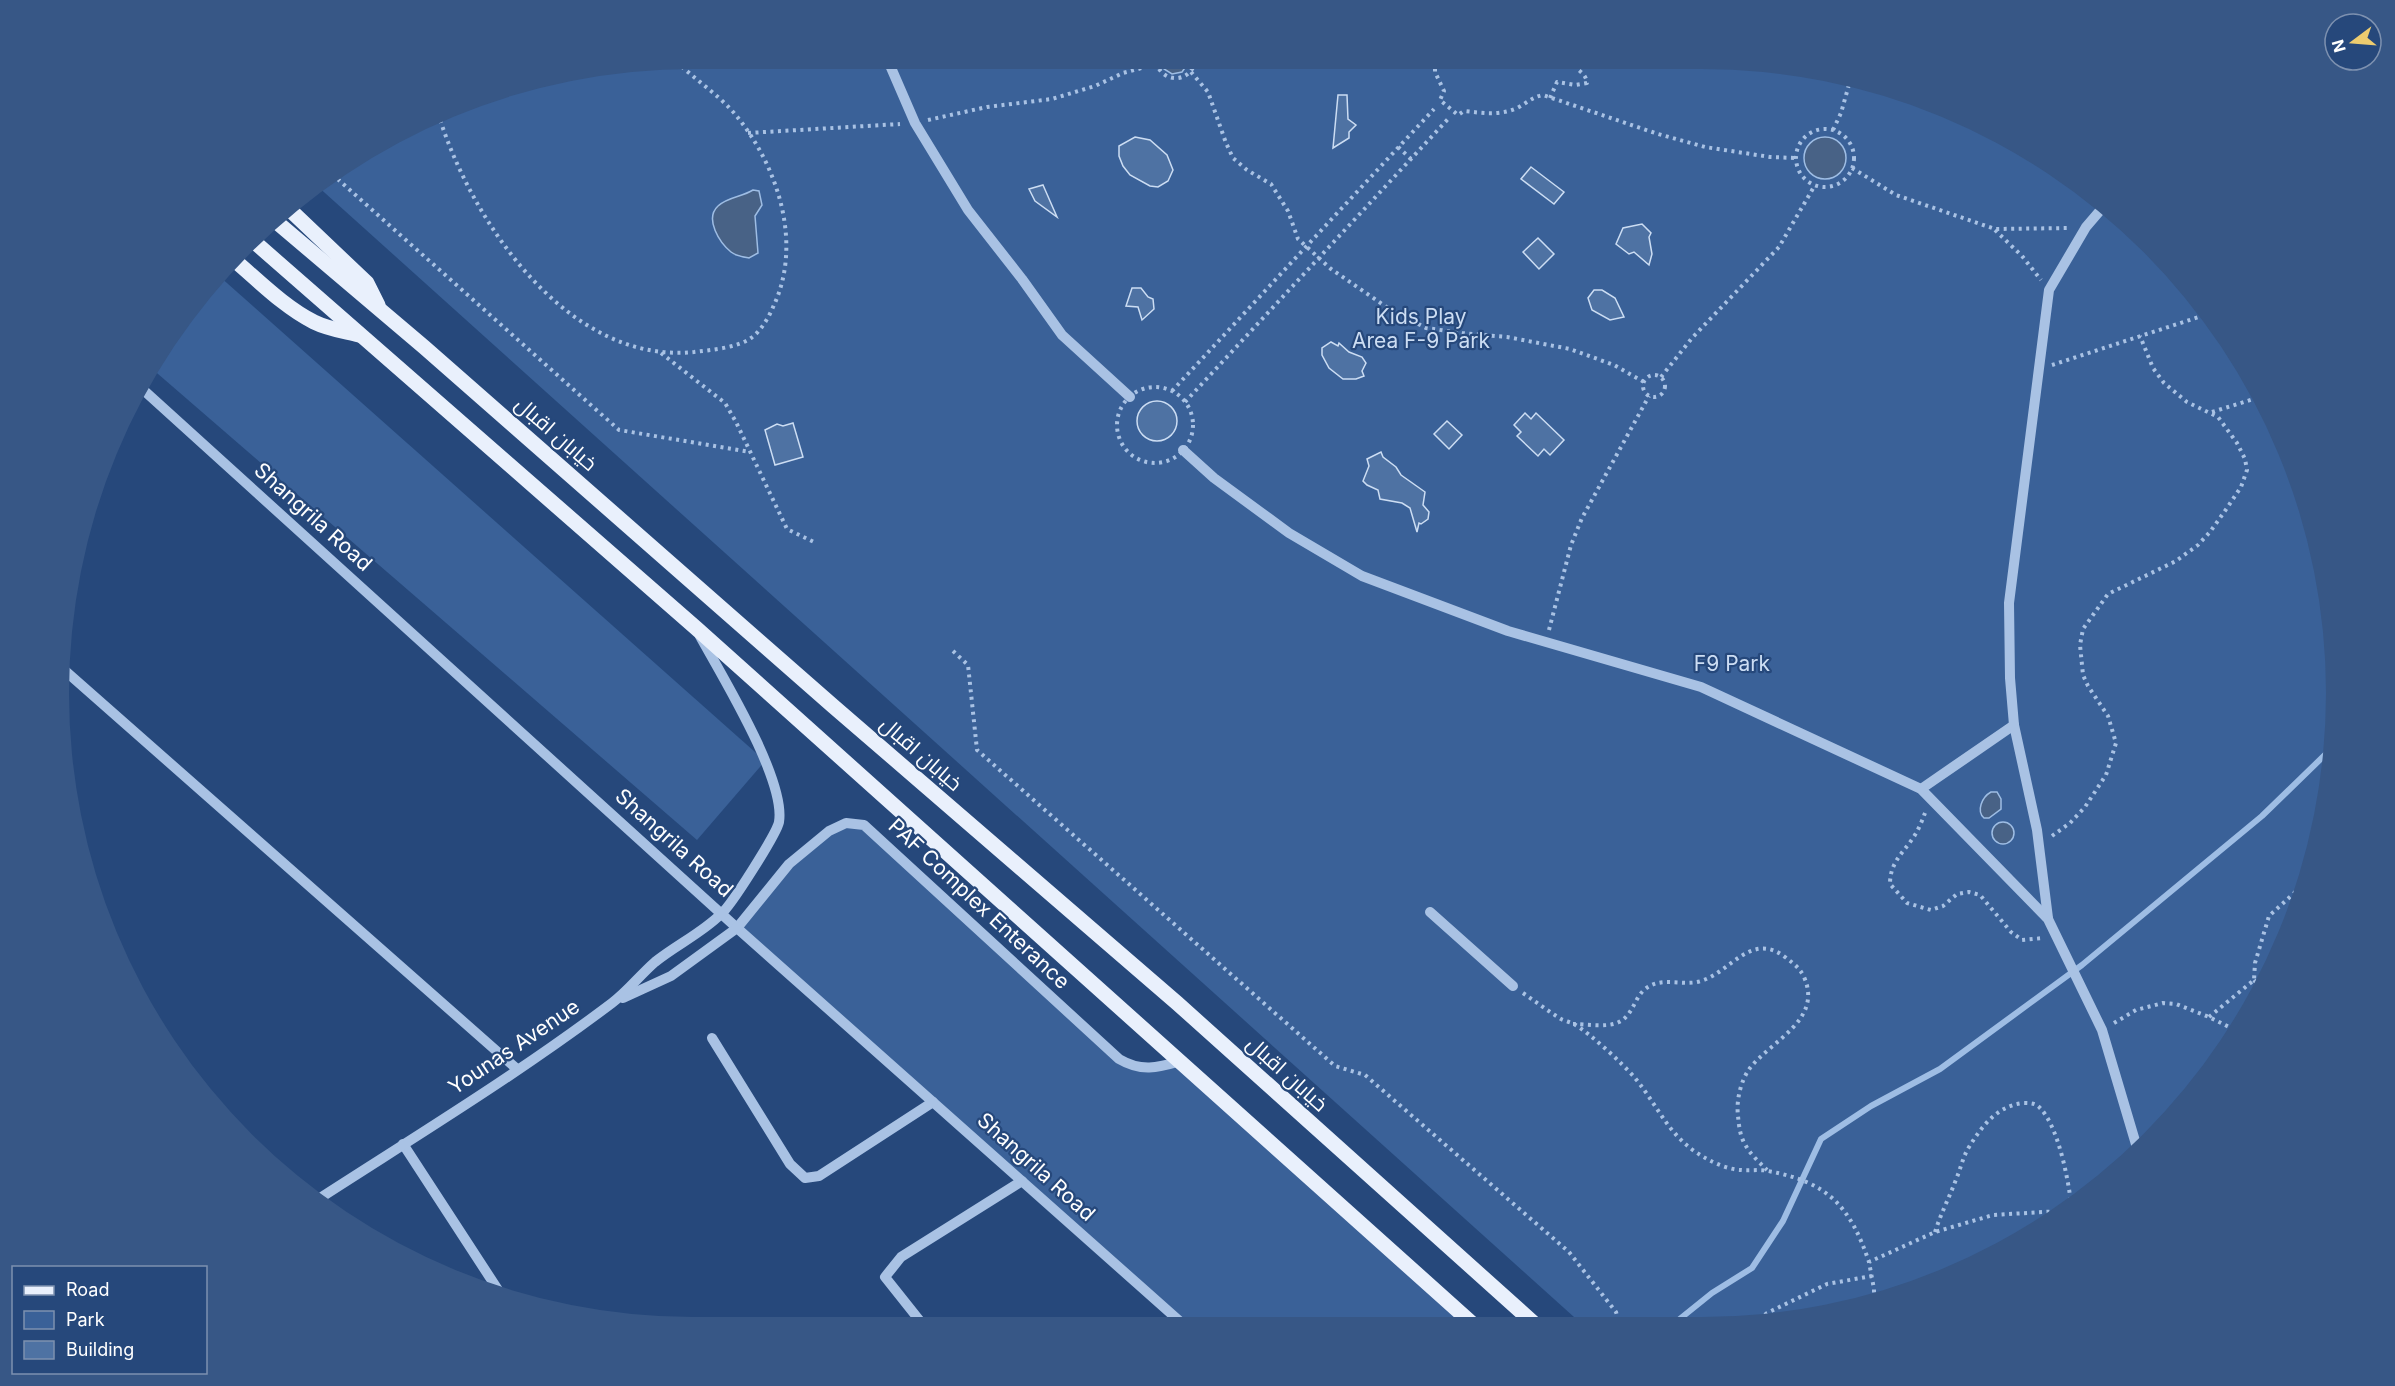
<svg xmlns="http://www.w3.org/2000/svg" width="2395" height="1386" font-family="Inter,Cairo,sans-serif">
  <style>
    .green { fill: #3a6198 }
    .water { fill: #486286; stroke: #9ebde4; stroke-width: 1.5 }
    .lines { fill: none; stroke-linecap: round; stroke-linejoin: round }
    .stream { stroke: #9ebde4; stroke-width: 6 }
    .building { fill: #4e72a3; stroke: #ccddf3; stroke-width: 1.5 }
    .path { stroke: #a9c2e4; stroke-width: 4; stroke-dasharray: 3 4.5; stroke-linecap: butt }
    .minor { stroke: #a9c2e4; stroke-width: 10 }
    .major { stroke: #e9f0fc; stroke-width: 15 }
    .labels { text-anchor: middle; stroke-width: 4.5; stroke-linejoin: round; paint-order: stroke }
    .park-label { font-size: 21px; fill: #ccddf3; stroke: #26487b }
    .street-label { font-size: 21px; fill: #fff; stroke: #26487b }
  </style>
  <rect width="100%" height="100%" fill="#26487b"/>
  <g class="green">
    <polygon points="1744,60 1906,92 2054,165 2150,244 2229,340 2288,450 2324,569 2336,693 2324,816 2288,935 2230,1045 2150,1142 2020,1242 1906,1294 1744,1326 1584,1326 315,184 412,124 489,92 610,64"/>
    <polygon points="219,276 765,761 697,840 150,367 166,340"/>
    <polygon points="864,825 1132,1067 1181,1061 1475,1326 1185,1326 737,928 789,864 829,831"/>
  </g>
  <g class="water">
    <polygon points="1161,62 1189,62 1182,72 1172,74 1164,69"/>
    <circle cx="1825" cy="158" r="21"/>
    <path d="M753 190 759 191 762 205 755 216 758 253 749 258C743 257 736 256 731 252 720 243 704 219 718 206 727 197 742 197 753 190Z"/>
    <path d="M1991 792H1997L2001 799V809L1989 818H1984C1976 811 1982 797 1991 792Z"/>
    <circle cx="2003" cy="833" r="11"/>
  </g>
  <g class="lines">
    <polyline class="stream" points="1671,1326 1712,1293 1752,1268 1783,1221 1821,1139 1871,1106 1940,1069 2082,965 2262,816 2331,749"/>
  </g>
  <g class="building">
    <polygon points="1338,95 1347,95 1348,119 1356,125 1349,132 1349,138 1333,148"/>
    <polygon points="1135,137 1150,140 1167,155 1173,170 1168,181 1158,187 1150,186 1130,175 1123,166 1119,156 1119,146"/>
    <polygon points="1531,167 1564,192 1554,204 1521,179"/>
    <polygon points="1043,185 1057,217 1035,201 1029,189"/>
    <polygon points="1642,224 1651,233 1649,237 1652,254 1649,265 1634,252 1629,254 1616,244 1623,228"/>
    <polygon points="1538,238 1554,254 1539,269 1523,252"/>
    <polygon points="1132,288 1141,288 1148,297 1153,299 1154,309 1142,320 1138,307 1126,306"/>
    <polygon points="1594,290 1602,290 1615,298 1624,317 1610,320 1592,310 1588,298"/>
    <polygon points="1331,342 1338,346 1339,343 1349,352 1362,357 1366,363 1362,371 1364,376 1356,379 1343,379 1329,368 1322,355 1322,348"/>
    <circle cx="1157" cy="421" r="20"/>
    <polygon points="1525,413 1531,419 1536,413 1564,440 1550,455 1544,449 1538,456 1517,436 1521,432 1514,425"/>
    <polygon points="1447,421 1462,435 1449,449 1434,434"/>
    <polygon points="793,423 803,457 775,465 765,430 777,424 783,426"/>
    <polygon points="1381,452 1383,457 1396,467 1401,475 1425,492 1423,505 1429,512 1428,519 1421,524 1419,523 1417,532 1410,508 1402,503 1380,499 1378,490 1367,485 1363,481 1369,466 1367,459"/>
  </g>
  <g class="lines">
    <g class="path">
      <path d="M1435 61V72L1444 91 1440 100 1458 115 1464 111C1483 113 1499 116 1517 108 1527 103 1532 97 1543 95L1658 134 1705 147 1770 157 1796 158"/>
      <path d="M1156 62C1162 83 1189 84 1195 62"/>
      <polyline points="1191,72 1208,92 1226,143 1233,158 1247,170 1271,184 1288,211 1298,239 1331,269 1388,308 1426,328 1462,333 1507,337 1570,349 1614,365 1644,382"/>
      <path d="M1550 98 1557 82 1575 85 1587 83C1586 72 1575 70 1571 61"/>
      <path d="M438 113C470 219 567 365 694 352 710 350 737 348 751 338 761 331 769 317 774 305 802 244 779 170 739 119 722 97 698 82 679 64"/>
      <polyline points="928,120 987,107 1052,99 1095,86 1123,73 1157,64"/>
      <circle cx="1825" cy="158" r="29"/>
      <polyline points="1833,130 1841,113 1850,81"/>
      <polyline points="748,133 900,124"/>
      <polyline points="1398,147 1411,159"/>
      <polyline points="1852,168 1896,195 1995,229 2069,228"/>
      <polyline points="332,174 619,430 750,452"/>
      <polyline points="1995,230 2022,256 2041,280"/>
      <polyline points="661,353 725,403 736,422 787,529 816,543"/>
      <polyline points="2052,365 2208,314"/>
      <circle cx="1654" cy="386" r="11"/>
      <polyline points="1661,377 1692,338 1779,247 1815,185"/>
      <circle cx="1155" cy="425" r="38"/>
      <polyline points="1172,391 1434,109"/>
      <polyline points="1185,402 1448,119"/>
      <polyline points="2212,412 2260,397"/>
      <polyline points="1549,630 1571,545 1582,518 1649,396"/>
      <polyline points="953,651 968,665 977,750 1335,1066 1365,1075 1569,1252 1616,1312 1620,1326"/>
      <path d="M1925 813C1922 821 1918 831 1913 838 1902 854 1890 863 1890 884L1907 903 1931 910 1943 906 1957 894 1969 892 1980 895 2011 932 2022 940 2044 938"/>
      <polyline points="2052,836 2070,823 2085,807 2106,775 2116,743 2108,716 2088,686 2083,675 2080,645 2083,629 2108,594 2176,561 2198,545 2210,532 2227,508 2241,487 2247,470 2245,459 2237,443 2218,417 2187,402 2164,383 2153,368 2140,336"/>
      <polyline points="2254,980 2260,988"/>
      <path d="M1523 993C1536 1002 1548 1011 1561 1019 1565 1021 1570 1022 1574 1024 1592 1035 1621 1062 1635 1078 1662 1111 1669 1140 1711 1161 1719 1165 1732 1170 1741 1170 1750 1171 1759 1169 1768 1171 1828 1182 1850 1206 1869 1262"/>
      <polyline points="2209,1017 2254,980 2255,963 2269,916 2304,884"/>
      <polyline points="2114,1023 2136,1010 2163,1003 2176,1004 2209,1017 2237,1031"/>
      <path d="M1573 1024C1586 1024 1608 1028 1619 1022 1633 1015 1634 999 1644 990 1661 975 1682 987 1701 981 1731 972 1751 931 1785 957 1794 964 1799 967 1804 977 1823 1020 1772 1040 1750 1068 1741 1080 1736 1100 1738 1116 1739 1126 1740 1137 1746 1146 1751 1155 1760 1163 1767 1170"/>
      <path d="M1935 1232C1941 1213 1950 1196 1957 1177 1961 1167 1963 1157 1969 1147 1982 1126 1997 1106 2023 1103 2030 1103 2036 1103 2040 1108 2058 1126 2068 1178 2071 1203"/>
      <polyline points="1874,1300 1874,1289 1869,1262 1935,1232 1993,1215 2060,1211"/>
      <polyline points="1753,1324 1767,1313 1827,1284 1872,1276"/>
    </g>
    <g class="minor">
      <polyline points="889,63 915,123 968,210 1022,279 1062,335 1130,397"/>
      <polyline points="139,386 737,928 1185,1326"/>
      <polyline points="1183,450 1214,478 1289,533 1362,576 1508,631 1701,687 1921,789 2048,919 2102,1030 2138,1151"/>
      <polyline points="62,668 517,1069"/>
      <polyline points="1921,789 2014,725"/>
      <polyline points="1430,912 1513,986"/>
      <polyline points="2048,918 2037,830 2014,725 2010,678 2009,603 2049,290 2086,227 2104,206"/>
      <path d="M623 998 671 976 737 928 789 864 829 831 846 823 864 825 1119 1059C1141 1072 1157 1068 1181 1061"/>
      <polyline points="712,1038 790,1164 805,1178 819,1176 933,1102"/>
      <polyline points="403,1144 502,1296"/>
      <path d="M317 1200C416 1136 518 1074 612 1003 628 991 640 975 655 962 676 945 702 933 721 914 731 906 777 833 779 822 786 780 722 676 700 636"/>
      <polyline points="924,1326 885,1277 901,1257 1022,1181"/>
    </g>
    <g class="major">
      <polyline points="287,207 367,283 378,305"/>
      <polyline points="273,219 424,347 833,706 1177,1003 1537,1326"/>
      <polyline points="251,239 696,628 1475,1326"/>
      <path d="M233 259C258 280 284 307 314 322 328 329 343 331 359 335"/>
    </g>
  </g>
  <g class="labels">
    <g class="park-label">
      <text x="1421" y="324">Kids Play<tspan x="1421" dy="24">Area F-9 Park</tspan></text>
      <text x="1732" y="671">F9 Park</text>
    </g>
    <g class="street-label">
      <text transform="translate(556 434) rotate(41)" y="7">خیابان اقبال</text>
      <text transform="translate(313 517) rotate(42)" y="7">Shangrila Road</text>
      <text transform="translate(921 754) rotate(41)" y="7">خیابان اقبال</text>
      <text transform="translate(674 843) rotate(42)" y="7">Shangrila Road</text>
      <text transform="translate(979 904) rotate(43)" y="7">PAF Complex Enterance</text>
      <text transform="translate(514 1047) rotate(-34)" y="7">Younas Avenue</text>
      <text transform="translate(1287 1074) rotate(42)" y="7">خیابان اقبال</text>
      <text transform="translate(1036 1167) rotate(42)" y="7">Shangrila Road</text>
    </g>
  </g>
  <path d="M0 0H2395V1386H0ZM693 69H1702A624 624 0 0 1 2326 693V693A624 624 0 0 1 1702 1317H693A624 624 0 0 1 69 693V693A624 624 0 0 1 693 69Z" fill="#375786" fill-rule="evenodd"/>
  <rect x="12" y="1266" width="195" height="108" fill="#26487b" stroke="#7d91b0" stroke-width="1.5"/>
  <rect x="24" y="1286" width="30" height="9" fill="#e9f0fc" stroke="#7d91b0" stroke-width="1.5"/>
  <text x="66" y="1296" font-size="18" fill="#ffffff">Road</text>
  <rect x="24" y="1311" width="30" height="18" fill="#3a6198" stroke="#7d91b0" stroke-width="1.5"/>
  <text x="66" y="1326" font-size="18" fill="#ffffff">Park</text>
  <rect x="24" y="1341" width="30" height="18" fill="#4e72a3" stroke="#7d91b0" stroke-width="1.5"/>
  <text x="66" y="1356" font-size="18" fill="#ffffff">Building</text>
  <g transform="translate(2353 42) rotate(254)"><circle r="28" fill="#26487b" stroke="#7d91b0" stroke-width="1.5"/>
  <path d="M0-4.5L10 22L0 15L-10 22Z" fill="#edcc6f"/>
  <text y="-9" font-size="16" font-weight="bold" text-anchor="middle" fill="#ffffff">N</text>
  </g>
</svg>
